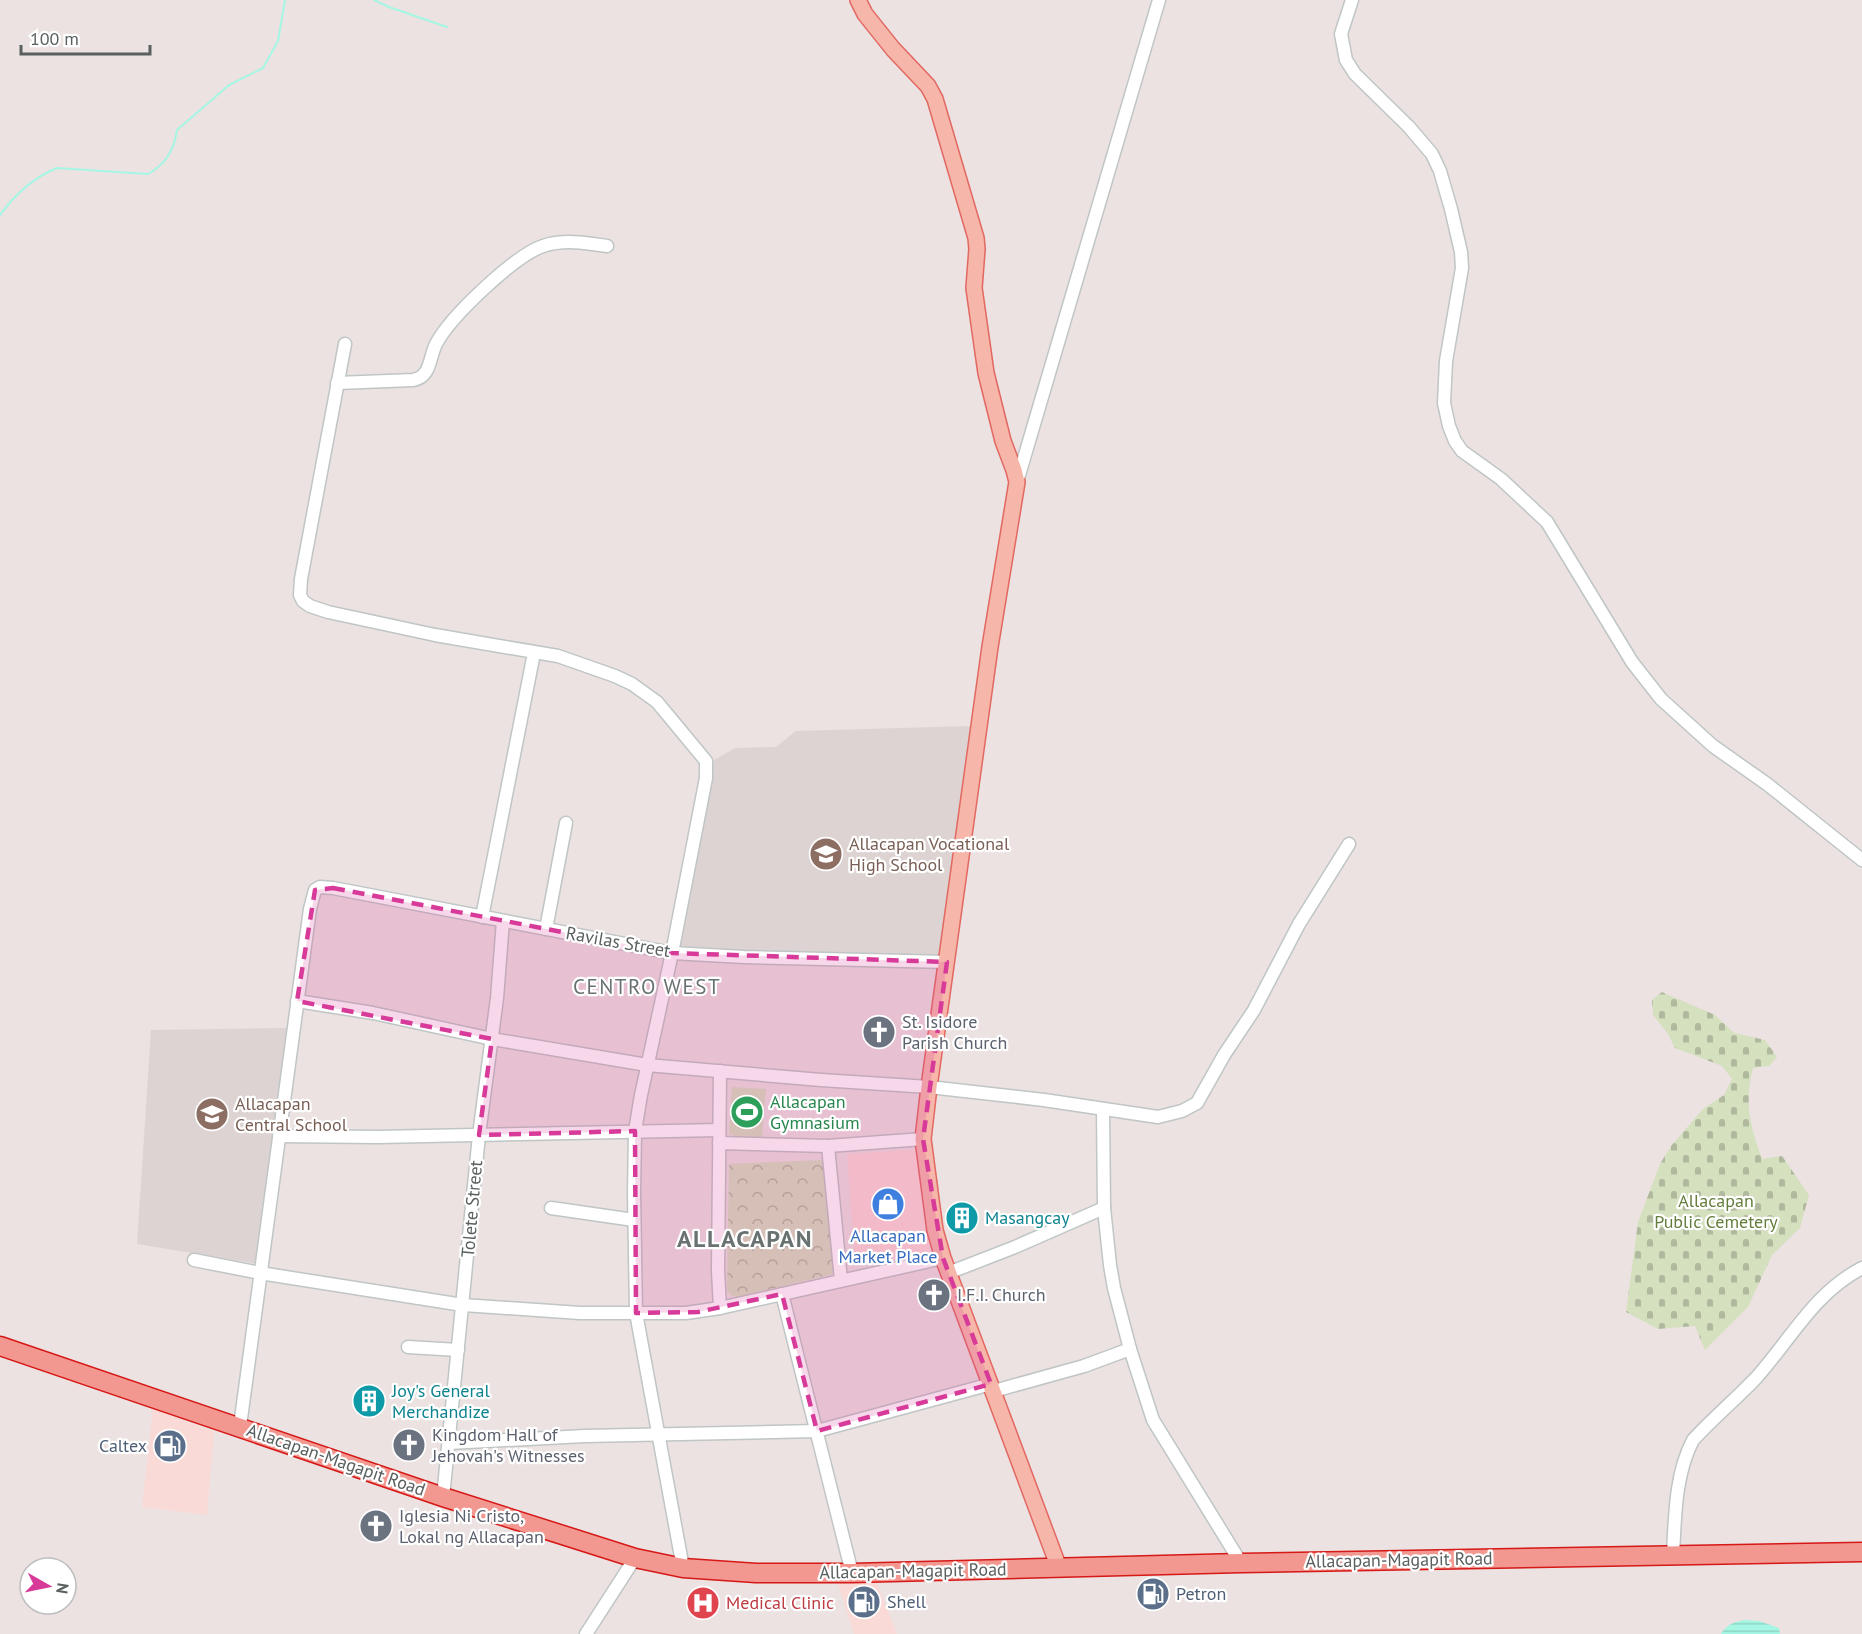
<svg xmlns="http://www.w3.org/2000/svg" width="1862" height="1634" font-family="'PT Sans',sans-serif">
  <style>
    .commercial { fill: #fadad7 }
    .education { fill: #ddd3d2 }
    .grass { fill: #d5e0bf }
    .cemetery { fill: url(#cemetery-stones) }
    .park { fill: url(#park-crowns) }
    .water { fill: url(#water-rules) }
    .lines { fill: none; stroke-linecap: round; stroke-linejoin: round }
    .stream { stroke: #a5f6e3; stroke-width: 2 }
    .minor-casing { stroke: #bfc6c5; stroke-width: 15 }
    .major-casing { stroke: #e26862; stroke-width: 18 }
    .highway-casing { stroke: #d61816; stroke-width: 21 }
    .minor { stroke: #fff; stroke-width: 12 }
    .major { stroke: #f6b6aa; stroke-width: 15 }
    .highway { stroke: #f29891; stroke-width: 18 }
    .marked { fill: #d73a98; fill-opacity: 0.2; stroke: #d73a98; stroke-width: 4.5; stroke-dasharray: 12 8; stroke-linejoin: round }
    .labels { text-anchor: middle; stroke-width: 4.5; stroke-linejoin: round; paint-order: stroke }
    .education-label { font-size: 18px; fill: #785e54; stroke: #fff; text-anchor: start }
    .street-label { font-size: 18px; fill: #59605f; stroke: #fff }
    .worship-label { font-size: 18px; fill: #5b616d; stroke: #fff; text-anchor: start }
    .leisure-label { font-size: 18px; fill: #27864d; stroke: #fff; text-anchor: start }
    .park-label { font-size: 18px; fill: #647d3b; stroke: #fff }
    .culture-label { font-size: 18px; fill: #0d838f; stroke: #fff; text-anchor: start }
    .shop-label { font-size: 18px; fill: #366cbe; stroke: #fff }
    .service-label { font-size: 18px; fill: #4e5e75; stroke: #fff; text-anchor: start }
    .health-label { font-size: 18px; fill: #be3a42; stroke: #fff; text-anchor: start }
    .quarter-label { font-size: 21px; letter-spacing: 1.5px; fill: #6a7271; stroke: #fff }
    .district-label { font-size: 24px; font-weight: bold; letter-spacing: 1.5px; fill: #6a7271; stroke: #fff }
  </style>
  <defs>
    <pattern id="cemetery-stones" width="16" height="16" patternUnits="userSpaceOnUse" patternTransform="scale(1.5)"><rect width="16" height="16" fill="#d5e0bf"/><path d="M2 7V4a2 2 0 0 1 4 0v3zM10 15v-3a2 2 0 0 1 4 0v3z" fill="#b0b99e"/></pattern>
    <pattern id="park-crowns" width="20" height="18" patternUnits="userSpaceOnUse" patternTransform="scale(1.5)"><rect width="20" height="18" fill="#d5e0bf"/><path d="M2 6a3 3 0 1 1 6 0M12 15a3 3 0 1 1 6 0" fill="none" stroke="#b0b99e"/></pattern>
    <pattern id="water-rules" width="6" height="5" patternUnits="userSpaceOnUse" patternTransform="scale(1.5)"><rect width="6" height="5" fill="#a5f6e3"/><path d="M0 2.5h6" fill="none" stroke="#90d5c5"/></pattern>
  </defs>
  <rect width="100%" height="100%" fill="#ebe2e1"/>
  <g class="commercial">
    <polygon points="922,1149 930,1254 855,1260 847,1154"/>
    <polygon points="153,1408 214,1432 207,1515 142,1507"/>
    <polygon points="874,1576 897,1634 854,1634 837,1581"/>
  </g>
  <g class="education">
    <polygon points="971,726 943,955 820,954 678,949 714,760 735,748 776,747 796,731"/>
    <polygon points="288,1028 259,1264 137,1244 151,1030"/>
  </g>
  <polygon class="grass" points="732,1087 766,1089 762,1137 755,1137 754,1142 733,1141 734,1135 729,1134"/>
  <path class="cemetery" d="M1662 992 1715 1015 1734 1033 1765 1040 1777 1057 1769 1066 1753 1068C1744 1102 1750 1126 1762 1159L1782 1156 1809 1195 1800 1228 1772 1255 1748 1307 1705 1350 1695 1326 1658 1329 1626 1312 1638 1222 1660 1164 1671 1146 1703 1109 1724 1095 1732 1079 1722 1066 1675 1048 1668 1034 1653 1015 1652 1000Z"/>
  <polygon class="park" points="824,1160 834,1274 737,1297 730,1295 727,1289 729,1164"/>
  <path class="water" d="M1745 1620 1759 1621 1779 1628 1780 1634H1721C1727 1624 1734 1622 1745 1620Z"/>
  <g class="lines">
    <g class="stream">
      <polyline points="374,0 389,7 447,27"/>
      <path d="M0 215C14 196 34 177 57 168L148 174C166 164 174 150 177 130L229 85 263 68 278 41 285 0"/>
    </g>
    <defs>
      <g id="minor">
        <polyline points="1352,0 1341,34 1346,60 1355,74 1409,127 1432,154 1440,171 1451,209 1461,252 1462,268 1446,361 1444,403 1449,426 1455,441 1462,451 1501,479 1547,522 1632,662 1661,699 1713,746 1767,784 1862,860"/>
        <polyline points="345,344 301,579 300,595 303,601 310,606 328,612 435,635 558,656 615,676 632,684 657,702 706,761 706,778 672,953 641,1095 635,1131 634,1193 636,1313 683,1568"/>
        <path d="M337 383 413 380C431 377 429 358 436 344 450 317 514 256 543 246 564 239 587 243 607 246"/>
        <polyline points="1017,482 1159,0"/>
        <polyline points="482,917 534,653"/>
        <polyline points="546,929 566,823"/>
        <polyline points="297,1001 373,1013 492,1039 647,1065 821,1080 929,1087 1044,1100 1158,1117 1182,1111 1197,1103 1224,1055 1254,1010 1299,924 1349,844"/>
        <polyline points="720,1071 718,1271 720,1308"/>
        <polyline points="1103,1109 1104,1208 1110,1265 1114,1288 1130,1349 1153,1420 1241,1563"/>
        <polyline points="279,1136 378,1137 719,1130"/>
        <polyline points="719,1143 828,1146 923,1139"/>
        <polyline points="828,1146 841,1280"/>
        <polyline points="551,1208 634,1220"/>
        <polyline points="194,1260 260,1273 463,1305 580,1313 686,1313 720,1308 943,1258"/>
        <polyline points="948,1273 1015,1247 1104,1208"/>
        <polyline points="782,1294 852,1573"/>
        <polyline points="408,1347 458,1350"/>
        <polyline points="994,1391 1084,1366 1130,1349"/>
        <polyline points="240,1426 310,909 315,890 320,887 333,888 672,953 744,957 947,962"/>
        <polyline points="449,1443 585,1436 817,1431 991,1384"/>
        <polyline points="443,1497 479,1135 497,998 503,921"/>
        <path d="M1673 1555C1675 1517 1675 1474 1693 1440 1713 1418 1736 1399 1756 1378 1791 1339 1814 1293 1862 1268"/>
        <polyline points="586,1634 635,1558"/>
      </g>
      <polyline id="major" points="858,0 865,14 893,49 928,86 935,99 976,238 977,249 974,288 986,373 1003,441 1014,470 1017,482 990,647 929,1087 923,1139 935,1230 943,1258 1059,1568"/>
      <polyline id="highway" points="0,1346 443,1497 635,1558 683,1568 756,1573 852,1573 1241,1563 1862,1552"/>
    </defs>
    <use href="#minor" class="minor-casing"/>
    <use href="#major" class="major-casing"/>
    <use href="#highway" class="highway-casing"/>
    <use href="#minor" class="minor"/>
    <use href="#major" class="major"/>
    <use href="#highway" class="highway"/>
  </g>
  <path class="marked" d="M333 888 672 953 947 962 923 1139 943 1258 991 1384 817 1431 782 1294 698 1312 636 1313 635 1131 479 1135 492 1039 297 1001 315 890Z"/>
  <defs>
    <symbol id="school-disc" viewBox="-11 -11 22 22"><circle r="9.5" fill="#8d6e63" stroke="#fff"/><path d="M0-5L7-2L0 1L-7-2ZM-4 1L0 2.5L4 1V4Q0 6-4 4Z" fill="#fff"/></symbol>
    <symbol id="church-disc" viewBox="-11 -11 22 22"><circle r="9.5" fill="#6b7280" stroke="#fff"/><path d="M-1.2-6h2.4v3.5h3.3v2.4h-3.3V6h-2.4V-.1h-3.3v-2.4h3.3Z" fill="#fff"/></symbol>
    <symbol id="stadium-disc" viewBox="-11 -11 22 22"><circle r="9.5" fill="#2e9e5b" stroke="#fff"/><path d="M0-5a6.5 5 0 1 0 0 10a6.5 5 0 1 0 0-10ZM-3.5-1.8h7v3.6h-7Z" fill="#fff"/></symbol>
    <symbol id="shop-disc" viewBox="-11 -11 22 22"><circle r="9.5" fill="#3f7fe0" stroke="#fff"/><path d="M-5-2.5h2.3a2.7 3.5 0 0 1 5.4 0H5L5.5 6h-11ZM-1.5-2.5h3a1.5 2.3 0 0 0-3 0Z" fill="#fff"/></symbol>
    <symbol id="building-disc" viewBox="-11 -11 22 22"><circle r="9.5" fill="#0f9aa8" stroke="#fff"/><path d="M-4-6H4V6H1V3H-1V6H-4ZM-2.5-4.3h1.7v1.8h-1.7ZM.8-4.3h1.7v1.8H.8ZM-2.5-1h1.7V.8h-1.7ZM.8-1h1.7V.8H.8Z" fill="#fff"/></symbol>
    <symbol id="fuel-disc" viewBox="-11 -11 22 22"><circle r="9.5" fill="#5c6f8a" stroke="#fff"/><path d="M-5.5-6h7V0h2V4h1.3V-2.5L3-4.5l.8-.8L6-3V5H2.5V1h-1V6h-7ZM-4.2-4.7v3.2H.2V-4.7Z" fill="#fff"/></symbol>
    <symbol id="hospital-disc" viewBox="-11 -11 22 22"><circle r="9.5" fill="#e0444e" stroke="#fff"/><path d="M-5-5h3v3.5h4V-5h3V5h-3V1.5h-4V5h-3Z" fill="#fff"/></symbol>
  </defs>
  <g fill-rule="evenodd">
    <use href="#school-disc" x="807" y="835" width="38" height="38"/>
    <use href="#church-disc" x="860" y="1013" width="38" height="38"/>
    <use href="#stadium-disc" x="728" y="1093" width="38" height="38"/>
    <use href="#school-disc" x="193" y="1095" width="38" height="38"/>
    <use href="#shop-disc" x="869" y="1185" width="38" height="38"/>
    <use href="#building-disc" x="943" y="1199" width="38" height="38"/>
    <use href="#church-disc" x="915" y="1276" width="38" height="38"/>
    <use href="#building-disc" x="350" y="1382" width="38" height="38"/>
    <use href="#church-disc" x="390" y="1426" width="38" height="38"/>
    <use href="#fuel-disc" x="151" y="1427" width="38" height="38"/>
    <use href="#church-disc" x="357" y="1507" width="38" height="38"/>
    <use href="#fuel-disc" x="1134" y="1575" width="38" height="38"/>
    <use href="#fuel-disc" x="845" y="1583" width="38" height="38"/>
    <use href="#hospital-disc" x="684" y="1584" width="38" height="38"/>
  </g>
  <g class="labels">
    <g class="education-label">
      <text x="849" y="850">Allacapan Vocational<tspan x="849" dy="21">High School</tspan></text>
      <text x="235" y="1110">Allacapan<tspan x="235" dy="21">Central School</tspan></text>
    </g>
    <g class="street-label">
      <text transform="translate(618 942) rotate(10)" y="6">Ravilas Street</text>
      <text transform="translate(472 1209) rotate(-85)" y="6">Tolete Street</text>
      <text transform="translate(336 1460) rotate(19)" y="6">Allacapan-Magapit Road</text>
      <text transform="translate(1399 1560) rotate(-1)" y="6">Allacapan-Magapit Road</text>
      <text transform="translate(913 1571) rotate(-1)" y="6">Allacapan-Magapit Road</text>
    </g>
    <g class="worship-label">
      <text x="902" y="1028">St. Isidore<tspan x="902" dy="21">Parish Church</tspan></text>
      <text x="957" y="1301">I.F.I. Church</text>
      <text x="432" y="1441">Kingdom Hall of<tspan x="432" dy="21">Jehovah's Witnesses</tspan></text>
      <text x="399" y="1522">Iglesia Ni Cristo,<tspan x="399" dy="21">Lokal ng Allacapan</tspan></text>
    </g>
    <g class="leisure-label">
      <text x="770" y="1108">Allacapan<tspan x="770" dy="21">Gymnasium</tspan></text>
    </g>
    <g class="park-label">
      <text x="1716" y="1207">Allacapan<tspan x="1716" dy="21">Public Cemetery</tspan></text>
    </g>
    <g class="culture-label">
      <text x="985" y="1224">Masangcay</text>
      <text x="392" y="1397">Joy's General<tspan x="392" dy="21">Merchandize</tspan></text>
    </g>
    <g class="shop-label">
      <text x="888" y="1242">Allacapan<tspan x="888" dy="21">Market Place</tspan></text>
    </g>
    <g class="service-label">
      <text x="147" y="1452" text-anchor="end">Caltex</text>
      <text x="1176" y="1600">Petron</text>
      <text x="887" y="1608">Shell</text>
    </g>
    <g class="health-label">
      <text x="726" y="1609">Medical Clinic</text>
    </g>
    <g class="quarter-label">
      <text x="647" y="994">CENTRO WEST</text>
    </g>
    <g class="district-label">
      <text x="745" y="1247">ALLACAPAN</text>
    </g>
  </g>
  <g transform="translate(48 1586) rotate(99)"><circle r="28" fill="#ffffff" stroke="#bdbfbf" stroke-width="1.5"/>
  <path d="M0-4.5L10 22L0 15L-10 22Z" fill="#d73a98"/>
  <text y="-9" font-size="16" font-weight="bold" text-anchor="middle" fill="#59605f">N</text>
  </g>
  <path d="M21 45v9h129v-9" fill="none" stroke="#59605f" stroke-width="3"/>
  <text x="30" y="45" font-size="18" fill="#59605f" stroke="#ffffff" stroke-width="4.5" paint-order="stroke">100 m</text>
</svg>
